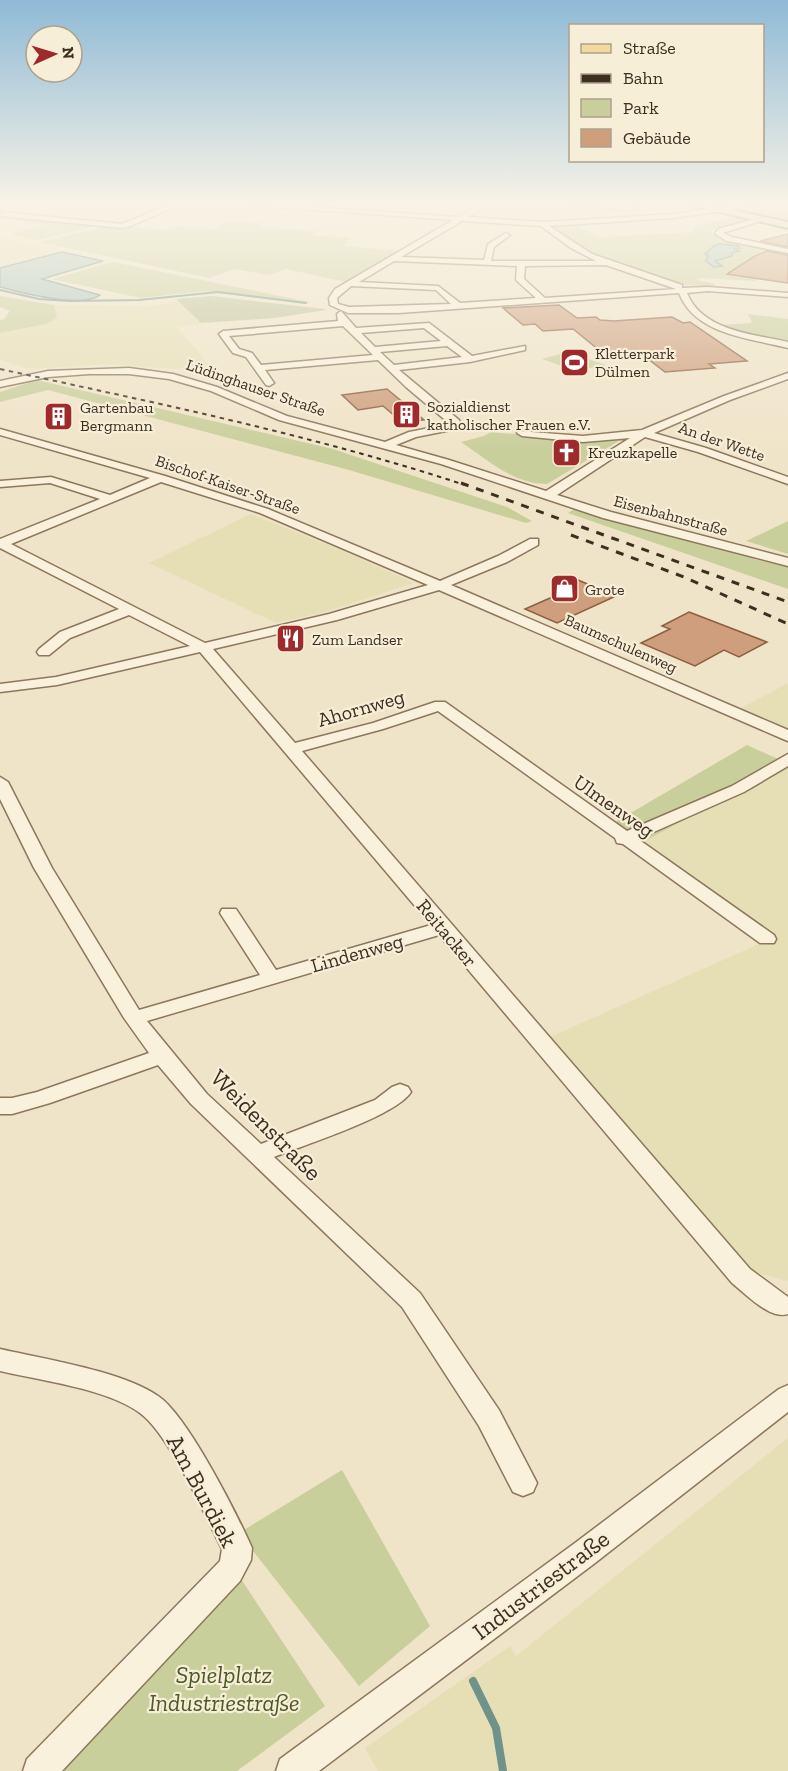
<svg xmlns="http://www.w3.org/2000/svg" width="788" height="1771" font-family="'Zilla Slab',serif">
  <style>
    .farmland { fill: #e6deb5 }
    .green { fill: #c9cf9b }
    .cemetery { fill: #bfc49a }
    .water { fill: #a9c4bc; stroke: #6f938a; stroke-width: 1.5 }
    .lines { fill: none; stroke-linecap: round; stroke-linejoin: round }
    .stream-far1 { stroke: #6f938a; stroke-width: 2 }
    .stream { stroke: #6f938a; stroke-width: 8 }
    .building { fill: #cf9f7d; stroke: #8d5f41; stroke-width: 1.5 }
    .minor-casing { stroke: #8d765c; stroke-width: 3 }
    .major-casing { stroke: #5b4430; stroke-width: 4 }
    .minor { fill: #faf1dc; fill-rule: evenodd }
    .major { fill: #f3d9a0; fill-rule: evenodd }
    .rail-far1 { stroke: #3d2e20; stroke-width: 2; stroke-dasharray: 4.5 4.5; stroke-linecap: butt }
    .rail { stroke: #3d2e20; stroke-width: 3; stroke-dasharray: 8 8; stroke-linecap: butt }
    .labels { text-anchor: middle; stroke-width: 4.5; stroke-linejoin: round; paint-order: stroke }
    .far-poi-label { font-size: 16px; fill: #3d2e20; stroke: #f7eed8; text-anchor: start }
    .far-street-label { font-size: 16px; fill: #3d2e20; stroke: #f7eed8 }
    .street-label { font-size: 20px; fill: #3d2e20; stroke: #f7eed8 }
    .near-street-label { font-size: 24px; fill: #3d2e20; stroke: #f7eed8 }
    .near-park-label { font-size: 24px; font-style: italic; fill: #4d5a26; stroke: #f7eed8 }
  </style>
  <rect width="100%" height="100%" fill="#f0e4c8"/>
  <g class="farmland">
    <polygon points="0,237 64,251 0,268"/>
    <polygon points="177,301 202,324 177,327 209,365 176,369 107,364 31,369 0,360 0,333 46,324 57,318 54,305 153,306"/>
    <polygon points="251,514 343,551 414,583 325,612 276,623 149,563"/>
    <polygon points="788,683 788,730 738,710"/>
    <polygon points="788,762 788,1281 758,1273 749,1266 548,1038 768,940 638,845"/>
    <polygon points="788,1438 788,1771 378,1771 365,1748 510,1646 516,1656"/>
  </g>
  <g class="green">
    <polygon points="776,206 788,209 788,220 779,221 734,210"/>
    <polygon points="4,215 104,224 38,240 10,234 43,225 0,217"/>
    <path d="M738 216 754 220 717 228 712 230V234L725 240 787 252 784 254 752 257 728 274 755 278 757 280 755 281 701 278 697 280 715 284 713 287 674 284 593 257 575 246 553 228C570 217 585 233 602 237L694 232V228L699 225Z"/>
    <polygon points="227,221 261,223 259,227 316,231 312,235 351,238 343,246 398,251 346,282 286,269 268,275 235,269 209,278 40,242 110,225 164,230 177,226 214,229"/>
    <polygon points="113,262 310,302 305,304 205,291 141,298 52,279"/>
    <polygon points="0,296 54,305 57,318 46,324 0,333 0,320 4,319 10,311 0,307"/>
    <polygon points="748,314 788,319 788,340 779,341 718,325 752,323"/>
    <polygon points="568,352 606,365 576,371 542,359"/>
    <polygon points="37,380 333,449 507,507 532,521 526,523 349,470 48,390 0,402 0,392"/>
    <path d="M491 432 566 439 629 435 547 484C513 484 488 460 461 442L484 436Z"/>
    <polygon points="579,506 755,554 754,559 788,567 788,589 568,513"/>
    <polygon points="788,521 788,554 746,541"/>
    <polygon points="747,745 787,763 638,845 610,825"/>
    <polygon points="342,1470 430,1626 359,1686 239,1533"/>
    <polygon points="235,1570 325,1706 237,1771 46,1771"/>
  </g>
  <polygon class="cemetery" points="211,296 325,309 326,310 275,318 201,323 176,299"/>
  <g class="water">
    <polygon points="720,244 738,246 740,248 735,249 739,251 732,253 732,256 715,261 722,266 714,267 706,261 708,256 705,254 714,246"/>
    <path d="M62 252 103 261 42 279 100 295C81 309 22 293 0 287V268Z"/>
  </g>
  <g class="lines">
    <polyline class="stream-far1" points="0,290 39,299 69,301 139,300 218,292 306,303"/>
    <polyline class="stream" points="473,1681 496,1728 503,1771"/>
  </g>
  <g class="building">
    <polygon points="788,234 788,247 760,241"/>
    <polygon points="767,251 788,255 788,283 727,274 755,256"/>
    <polygon points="559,305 577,318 596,317 600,320 614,321 672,317 683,323 690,322 747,361 709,364 715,368 665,372 648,359 617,356 611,351 599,350 573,329 543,331 535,324 523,325 503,308"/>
    <polygon points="387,389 424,420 402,422 383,406 358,410 342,395"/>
    <polygon points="578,580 616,596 557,623 525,609 566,591 560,589"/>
    <polygon points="689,612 767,642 739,657 724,650 695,666 641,643 670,629 662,626"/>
  </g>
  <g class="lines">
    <defs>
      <g id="minor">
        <polygon points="169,205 179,205 131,226 122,228 0,216 2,212 122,224"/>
        <path d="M243 205H284L459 217 479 205H487L468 217 543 222 673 214 738 205H760L673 218 549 226 592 254 682 285V288L708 287 788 293V297L708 291 687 293C702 331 753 334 788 342V348C750 338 695 335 679 293L399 313H348L330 305 329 298 335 289 453 220ZM462 221 541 226 571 248 596 261H491L494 247 510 235 506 233 488 244 484 260 401 257ZM394 261 517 266 516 280 536 298 460 303 438 286 359 282ZM606 265 676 289 545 298 524 279 525 266ZM351 286 436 290 451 304 349 307 338 304 337 298Z"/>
        <polygon points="570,205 622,205 637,208 634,210"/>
        <polygon points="762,217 764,220 723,233 732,237 788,249 788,253 727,241 715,234 718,229"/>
        <path d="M341 311 356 328 429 323 472 356 525 346V350L470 362 399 370 459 420 461 426 456 429 416 437 396 445 449 460 546 491 630 438 583 442 522 436 517 433 518 431 583 436 642 430 724 396 788 373V379L730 400 654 433 706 448 788 477V484L698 452 645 437 557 495 611 512 788 558V566L603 518 441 464 279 420 211 391 169 379 129 374H89L48 377 0 387V381L48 371 129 368 173 374 217 387 287 416 385 442 409 432 450 424 406 387 378 360 265 370 274 383 269 386 266 385 246 357 233 353 219 334 223 331 338 321 337 314ZM343 326 373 355 261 365 252 353 239 349 229 336ZM424 328 441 341 375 347 361 333ZM447 346 462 357 394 365 380 352Z"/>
        <path d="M0 429 165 476 268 509 440 581 498 556 530 539H538V545L507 562 451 585 788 730V741L783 739 439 590 337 620 213 649 295 743 373 723 435 702H445L627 831 732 786 788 754V766L744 792 638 839 774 935 776 939 774 943H760L623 844 617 843 615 838 438 711 383 729 302 751 750 1269 788 1297V1314C770 1320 746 1294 732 1283L439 935 147 1021 207 1094 261 1144 375 1100 392 1087 400 1084 408 1087 411 1092C396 1116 304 1145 274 1157L420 1293 499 1410 537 1483 533 1492 523 1496 513 1492 479 1426 402 1307 191 1104 158 1065 50 1103 12 1114H0V1098H12L37 1092 149 1053 124 1018 34 868 0 799V777L8 782 52 868 139 1010 260 975 220 913 222 909H236L276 970 431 925 200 652 57 685 0 692V684L56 677 190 646 129 615 70 638 49 655H39L37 652 39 649 60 632 119 609 0 548V539L100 499 50 483 0 487V481L51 477 110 495 150 478 0 435ZM161 482 260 513 428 585 329 614 205 643 11 544Z"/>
        <path d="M0 1349C44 1359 122 1371 158 1396 187 1415 237 1514 252 1548L251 1560 240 1581 62 1771H23L27 1759 220 1561 222 1549C205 1515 169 1434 140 1413 108 1389 39 1380 0 1371Z"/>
        <polygon points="788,1385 788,1412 595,1563 319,1771 276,1771 280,1759 575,1543 779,1389"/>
      </g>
      <polygon id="major" points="690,205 708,205 788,222 788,228"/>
    </defs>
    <use href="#minor" class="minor-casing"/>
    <use href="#major" class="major-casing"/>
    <use href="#minor" class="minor"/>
    <use href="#major" class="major"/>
    <path class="rail-far1" d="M0 369C156 403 313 435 465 485"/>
    <g class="rail">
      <polyline points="461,483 788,602"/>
      <polyline points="571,535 684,577 788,624"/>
    </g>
  </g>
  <linearGradient id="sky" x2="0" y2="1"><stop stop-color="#8fbad6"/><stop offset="0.45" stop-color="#f8f3e6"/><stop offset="1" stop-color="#f8f3e6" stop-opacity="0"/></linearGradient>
  <rect width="788" height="453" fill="url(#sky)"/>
  <defs>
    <symbol id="stadium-square" viewBox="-11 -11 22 22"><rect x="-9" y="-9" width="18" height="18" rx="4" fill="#9e2a2b" stroke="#f7eed8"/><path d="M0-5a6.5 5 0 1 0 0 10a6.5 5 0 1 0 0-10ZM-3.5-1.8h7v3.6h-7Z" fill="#fff"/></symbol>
    <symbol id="building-square" viewBox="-11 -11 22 22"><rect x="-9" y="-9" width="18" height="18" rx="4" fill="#9e2a2b" stroke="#f7eed8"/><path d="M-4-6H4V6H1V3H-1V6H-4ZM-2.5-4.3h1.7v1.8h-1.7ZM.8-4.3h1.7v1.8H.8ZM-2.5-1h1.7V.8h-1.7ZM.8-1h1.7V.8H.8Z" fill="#fff"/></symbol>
    <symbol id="church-square" viewBox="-11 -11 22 22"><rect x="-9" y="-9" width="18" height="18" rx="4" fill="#9e2a2b" stroke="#f7eed8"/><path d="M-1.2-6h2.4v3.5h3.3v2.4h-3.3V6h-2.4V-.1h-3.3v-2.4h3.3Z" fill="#fff"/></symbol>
    <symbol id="shop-square" viewBox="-11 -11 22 22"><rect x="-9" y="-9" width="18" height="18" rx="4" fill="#9e2a2b" stroke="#f7eed8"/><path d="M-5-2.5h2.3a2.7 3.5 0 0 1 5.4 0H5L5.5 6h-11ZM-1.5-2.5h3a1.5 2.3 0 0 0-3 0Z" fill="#fff"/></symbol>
    <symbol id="restaurant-square" viewBox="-11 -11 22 22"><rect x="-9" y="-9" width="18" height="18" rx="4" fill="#9e2a2b" stroke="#f7eed8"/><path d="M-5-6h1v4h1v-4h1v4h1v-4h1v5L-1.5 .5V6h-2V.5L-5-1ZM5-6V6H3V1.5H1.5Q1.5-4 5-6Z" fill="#fff"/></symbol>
  </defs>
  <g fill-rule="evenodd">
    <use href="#stadium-square" x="558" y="346" width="33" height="33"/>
    <use href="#building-square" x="390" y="398" width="33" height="33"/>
    <use href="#building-square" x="42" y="400" width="33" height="33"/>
    <use href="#church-square" x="550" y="436" width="33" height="33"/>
    <use href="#shop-square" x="548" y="572" width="33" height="33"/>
    <use href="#restaurant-square" x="274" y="622" width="33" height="33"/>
  </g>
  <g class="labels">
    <g class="far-poi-label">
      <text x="595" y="359">Kletterpark<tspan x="595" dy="18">Dülmen</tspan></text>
      <text x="427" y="412">Sozialdienst<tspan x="427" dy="18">katholischer Frauen e.V.</tspan></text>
      <text x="80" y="413">Gartenbau<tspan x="80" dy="18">Bergmann</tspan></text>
      <text x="588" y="458">Kreuzkapelle</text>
      <text x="585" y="595">Grote</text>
      <text x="312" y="645">Zum Landser</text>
    </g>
    <g class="far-street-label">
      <text transform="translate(256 387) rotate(19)" y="6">Lüdinghauser Straße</text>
      <text transform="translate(722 441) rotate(19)" y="6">An der Wette</text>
      <text transform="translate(228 484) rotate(19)" y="6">Bischof-Kaiser-Straße</text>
      <text transform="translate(671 515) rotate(15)" y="6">Eisenbahnstraße</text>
      <text transform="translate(621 643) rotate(24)" y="6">Baumschulenweg</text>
    </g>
    <g class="street-label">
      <text transform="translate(361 708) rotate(-16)" y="7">Ahornweg</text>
      <text transform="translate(614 806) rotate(35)" y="7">Ulmenweg</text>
      <text transform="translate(447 933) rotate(50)" y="7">Reitacker</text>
      <text transform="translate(357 953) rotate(-16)" y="7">Lindenweg</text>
    </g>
    <g class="near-street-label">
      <text transform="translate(266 1125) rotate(45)" y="8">Weidenstraße</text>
      <text transform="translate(202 1491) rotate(62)" y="8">Am Burdiek</text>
      <text transform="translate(541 1585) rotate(-37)" y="8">Industriestraße</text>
    </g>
    <g class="near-park-label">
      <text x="224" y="1683">Spielplatz<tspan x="224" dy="28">Industriestraße</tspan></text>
    </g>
  </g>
  <rect x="569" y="24" width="195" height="138" fill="#f7eed8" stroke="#ada18e" stroke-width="1.5"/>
  <rect x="581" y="44" width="30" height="9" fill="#f3d9a0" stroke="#ada18e" stroke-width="1.5"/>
  <text x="623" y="54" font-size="18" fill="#3d2e20">Straße</text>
  <rect x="581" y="74" width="30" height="9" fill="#3d2e20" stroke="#ada18e" stroke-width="1.5"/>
  <text x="623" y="84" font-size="18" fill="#3d2e20">Bahn</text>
  <rect x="581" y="99" width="30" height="18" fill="#c9cf9b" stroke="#ada18e" stroke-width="1.5"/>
  <text x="623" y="114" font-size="18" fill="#3d2e20">Park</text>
  <rect x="581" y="129" width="30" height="18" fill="#cf9f7d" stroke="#ada18e" stroke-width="1.5"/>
  <text x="623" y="144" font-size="18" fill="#3d2e20">Gebäude</text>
  <g transform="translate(54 54) rotate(86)"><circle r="28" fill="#f7eed8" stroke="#ada18e" stroke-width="1.5"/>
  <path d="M0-4.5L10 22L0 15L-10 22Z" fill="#9e2a2b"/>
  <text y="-9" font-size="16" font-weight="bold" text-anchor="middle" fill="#3d2e20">N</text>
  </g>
</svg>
